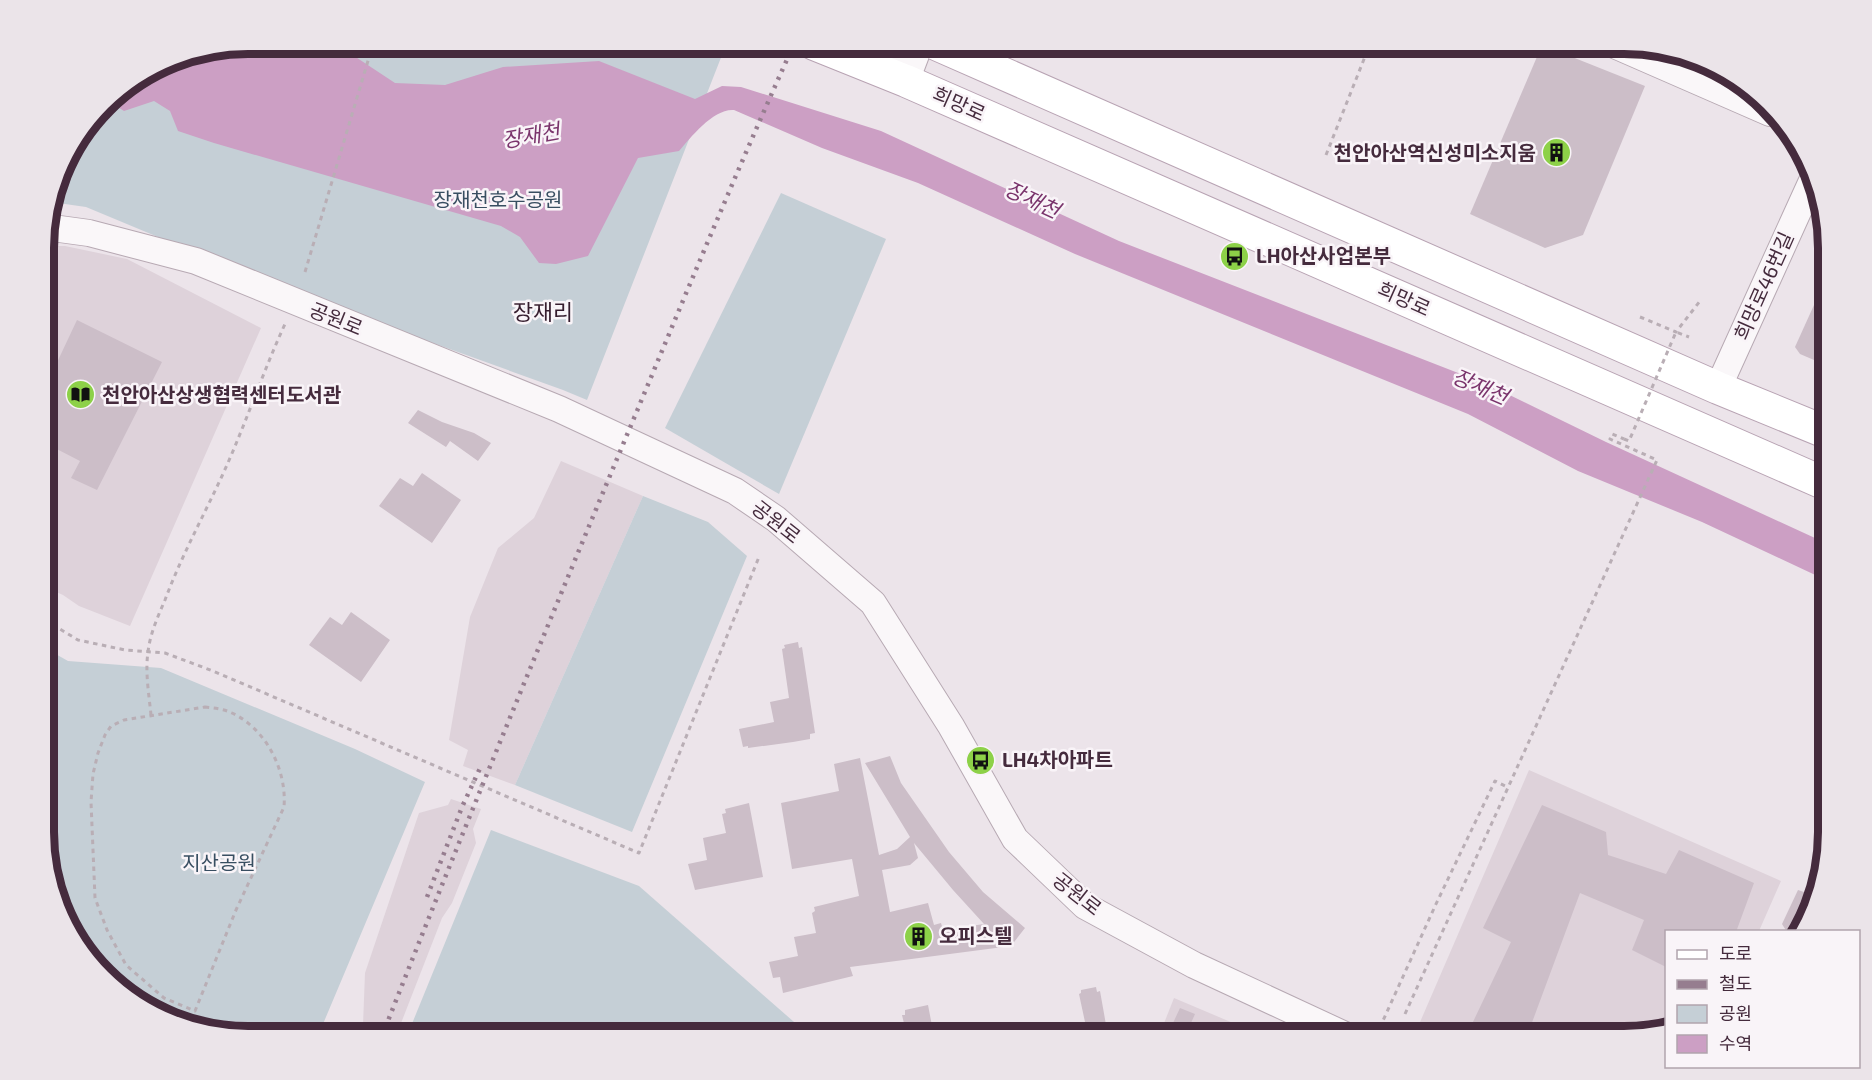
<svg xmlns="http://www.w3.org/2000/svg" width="1872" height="1080" font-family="'Exo 2','Noto Sans KR',sans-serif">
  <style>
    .built { fill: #ded2da }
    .green { fill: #c5cfd6 }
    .water { fill: #cc9fc4 }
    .building { fill: #ccbec8; fill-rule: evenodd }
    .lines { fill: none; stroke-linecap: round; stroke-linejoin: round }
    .minor-casing { stroke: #b7a9b3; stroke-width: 28 }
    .major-casing { stroke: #b8a3b3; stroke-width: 34 }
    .path { stroke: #b9aeb5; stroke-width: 3; stroke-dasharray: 4.5 4.5; stroke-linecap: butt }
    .minor { stroke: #faf7f9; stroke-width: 26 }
    .major { stroke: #fff; stroke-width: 32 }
    .rail { stroke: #967d8f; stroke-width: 4.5; stroke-dasharray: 3 6; stroke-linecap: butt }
    .path-bridge { stroke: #b9aeb5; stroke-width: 3; stroke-dasharray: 4.5 4.5; stroke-linecap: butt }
    .labels { text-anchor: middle; stroke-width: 5; stroke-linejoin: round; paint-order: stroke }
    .street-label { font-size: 20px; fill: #452b3d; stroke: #f9f4f8 }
    .poi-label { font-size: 20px; font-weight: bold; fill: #452b3d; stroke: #f9f4f8; text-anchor: start }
    .park-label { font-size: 20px; fill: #384e61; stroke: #f9f4f8 }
    .water-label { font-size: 21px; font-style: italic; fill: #7a346c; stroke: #f9f4f8 }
    .quarter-label { font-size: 22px; fill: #361d2e; stroke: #f9f4f8 }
    .rim { fill: none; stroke: #452b3d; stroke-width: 8 }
  </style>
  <rect width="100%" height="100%" fill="#ece4ea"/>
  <g class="built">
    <polygon points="45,246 65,246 127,259 261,328 130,626 79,606 63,595 45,587"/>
    <polygon points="561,461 643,496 515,785 463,766 468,750 449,740 470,617 498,548 534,518"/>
    <polygon points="1529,770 1781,881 1759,931 1666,932 1666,1026 1637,1036 1414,1036"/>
    <polygon points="451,799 481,809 473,829 476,843 452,903 442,918 396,1036 358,1036 363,1025 365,973 419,813 448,805"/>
    <polygon points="1174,998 1252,1031 1250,1036 1159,1036"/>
  </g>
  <g class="green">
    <polygon points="248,44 696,44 722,55 587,400 563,390 333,307 206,257 86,207 51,202 65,157 113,95 170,59"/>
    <polygon points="781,193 886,239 779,494 665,428"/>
    <polygon points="643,496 708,522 747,556 632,832 515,785"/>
    <polygon points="45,648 68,661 161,668 355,749 425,782 323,1024 310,1036 248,1036 146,1009 78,946 45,858"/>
    <polygon points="491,830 639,886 810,1036 407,1036"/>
  </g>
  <path class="water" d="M248 44H336L395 83 445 85 503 67 599 61 695 99 722 86 741 87 881 131 1119 241 1489 385 1606 442 1828 544V581L1702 522 1578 471 1468 414 1075 254 918 183 822 148 734 110C714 108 691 137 679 151L638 158 588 256 556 264 539 263 520 237 501 226 214 143 178 131 170 111 154 101 124 111 108 101 113 95 170 59Z"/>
  <g class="building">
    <polygon points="1542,45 1645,86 1583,235 1545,248 1470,214"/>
    <polygon points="1828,274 1828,366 1800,354 1795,347"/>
    <polygon points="77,320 162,362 97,490 71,478 80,461 45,443 45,388"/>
    <polygon points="418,410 442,422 474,433 491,443 478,461 450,441 446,447 408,423"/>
    <polygon points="422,473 461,500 432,543 379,506 400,478 413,486"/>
    <polygon points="351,612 390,640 361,682 309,645 330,617 342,625"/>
    <polygon points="798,642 799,648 802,647 815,733 810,734 810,739 793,742 748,748 748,746 743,747 739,729 774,722 770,702 789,698 782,649 785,648 784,645"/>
    <path d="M890 756 901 783 949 852 983 892 1025 928 1011 946 850 967 853 976 783 993 780 977 773 978 769 962 798 956 794 937 816 933 812 913 815 911 814 907 859 896 852 859 792 869 781 803 839 791 834 764 860 758 879 855 897 849 910 837 865 763ZM914 843 953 890 984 924 943 930 941 923 934 925 928 903 890 912 882 870 910 865 918 858Z"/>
    <polygon points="749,803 763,877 695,890 688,864 707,860 703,838 726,833 722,814 726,813 725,809"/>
    <polygon points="1542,805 1606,832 1608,855 1666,874 1679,850 1754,883 1736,932 1666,932 1666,967 1632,950 1644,920 1580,893 1527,1036 1497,1036 1472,1024 1511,942 1483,928"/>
    <polygon points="1798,890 1813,895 1802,932 1787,932 1782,924"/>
    <polygon points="1096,987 1097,992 1100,991 1108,1036 1088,1036 1079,994 1081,993 1081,990"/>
    <polygon points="928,1005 934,1036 907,1036 902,1015 905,1015 905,1010"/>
    <polygon points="1180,1008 1195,1014 1191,1023 1223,1036 1167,1036"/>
  </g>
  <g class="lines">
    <defs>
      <g id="minor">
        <polyline points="1612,44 1770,113"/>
        <polyline points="887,74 897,44"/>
        <polyline points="906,81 920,44"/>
        <polyline points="45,227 89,233 196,261 559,409 735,491 776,519 873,603 951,726 1015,839 1085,906 1194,965 1347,1036"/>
        <polyline points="1718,388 1811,183"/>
      </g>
      <g id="major">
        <polyline points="814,44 906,81 1828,485"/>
        <polyline points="936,44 1718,388 1828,433"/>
      </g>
    </defs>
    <use href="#minor" class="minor-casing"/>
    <use href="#major" class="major-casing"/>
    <g class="path">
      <polyline points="1326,155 1370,44"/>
      <polyline points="305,272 373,44"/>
      <polyline points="1640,317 1676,332 1700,301"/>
      <polyline points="45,620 78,640 125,650 165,653 213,671 639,853 759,557"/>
      <path d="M205 707C213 708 224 709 232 713 266 729 287 770 284 807L236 910 195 1011 164 998 126 965 107 930 95 898 91 802 93 774 98 753 105 735 111 726 124 720Z"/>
      <path d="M151 715C149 695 145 672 148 652 150 634 158 616 165 600 181 557 203 517 222 476 245 426 262 374 285 324"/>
      <polyline points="1405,1014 1657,460 1610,439 1612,434 1624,439"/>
      <polyline points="1366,1027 1387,1036"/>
      <polyline points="1376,1036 1436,904 1495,781 1507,787"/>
    </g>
    <use href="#minor" class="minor"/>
    <use href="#major" class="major"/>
    <g class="rail">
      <polyline points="427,897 462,807 482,764"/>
      <path d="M382 1036C457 845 535 656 614 466 673 325 731 183 794 44"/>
    </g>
    <polyline class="path-bridge" points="1624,439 1629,441 1676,332 1689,337"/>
  </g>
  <defs>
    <symbol id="building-disc" viewBox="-11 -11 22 22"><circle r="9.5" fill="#8dd148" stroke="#f9f4f8"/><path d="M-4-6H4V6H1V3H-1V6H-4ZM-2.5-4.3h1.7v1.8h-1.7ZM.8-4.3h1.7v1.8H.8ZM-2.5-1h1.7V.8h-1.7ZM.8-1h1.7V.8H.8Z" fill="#111"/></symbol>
    <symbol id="bus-disc" viewBox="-11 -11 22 22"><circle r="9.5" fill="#8dd148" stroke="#f9f4f8"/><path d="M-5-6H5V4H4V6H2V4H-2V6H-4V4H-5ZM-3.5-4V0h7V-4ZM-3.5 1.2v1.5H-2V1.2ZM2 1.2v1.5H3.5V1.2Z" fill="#111"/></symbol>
    <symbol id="library-disc" viewBox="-11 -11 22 22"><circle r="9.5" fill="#8dd148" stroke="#f9f4f8"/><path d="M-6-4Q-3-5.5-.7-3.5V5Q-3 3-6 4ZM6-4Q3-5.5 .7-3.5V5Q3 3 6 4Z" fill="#111"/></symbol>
  </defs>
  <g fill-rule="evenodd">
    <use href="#building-disc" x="1540" y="136" width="33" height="33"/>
    <use href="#bus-disc" x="1218" y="240" width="33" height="33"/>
    <use href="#library-disc" x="64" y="378" width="33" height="33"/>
    <use href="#bus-disc" x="964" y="744" width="33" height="33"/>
    <use href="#building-disc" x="902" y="920" width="33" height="33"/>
  </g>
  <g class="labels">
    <g class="street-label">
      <text transform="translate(959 104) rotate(24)" y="7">희망로</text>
      <text transform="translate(1764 286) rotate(-66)" y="7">희망로46번길</text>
      <text transform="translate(1404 299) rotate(24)" y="7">희망로</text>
      <text transform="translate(336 319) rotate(22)" y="7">공원로</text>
      <text transform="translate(776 522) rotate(38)" y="7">공원로</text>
      <text transform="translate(1077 894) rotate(38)" y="7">공원로</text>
    </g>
    <g class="poi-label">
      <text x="1536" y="160" text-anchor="end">천안아산역신성미소지움</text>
      <text x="1256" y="263">LH아산사업본부</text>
      <text x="102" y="402">천안아산상생협력센터도서관</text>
      <text x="1002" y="767">LH4차아파트</text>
      <text x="939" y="943">오피스텔</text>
    </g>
    <g class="park-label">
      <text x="498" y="207">장재천호수공원</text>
      <text x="219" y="870">지산공원</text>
    </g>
    <g class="water-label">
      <text transform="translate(531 136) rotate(-10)" y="7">장재천</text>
      <text transform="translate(1032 200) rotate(25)" y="7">장재천</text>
      <text transform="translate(1480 387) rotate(23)" y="7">장재천</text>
    </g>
    <g class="quarter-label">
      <text x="543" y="320">장재리</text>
    </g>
  </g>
  <path d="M0 0H1872V1080H0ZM248 54H1624A194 194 0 0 1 1818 248V832A194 194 0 0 1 1624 1026H248A194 194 0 0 1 54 832V248A194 194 0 0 1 248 54Z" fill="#ebe4e9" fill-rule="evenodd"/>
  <path class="rim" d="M248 54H1624A194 194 0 0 1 1818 248V832A194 194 0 0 1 1624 1026H248A194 194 0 0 1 54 832V248A194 194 0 0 1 248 54Z"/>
  <rect x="1665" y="930" width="195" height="138" fill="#f9f4f8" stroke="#b1a4ad" stroke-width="1.5"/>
  <rect x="1677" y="950" width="30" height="9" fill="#ffffff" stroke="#b1a4ad" stroke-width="1.5"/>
  <text x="1719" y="960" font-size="18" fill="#452b3d">도로</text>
  <rect x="1677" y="980" width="30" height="9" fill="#967d8f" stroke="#b1a4ad" stroke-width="1.5"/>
  <text x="1719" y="990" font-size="18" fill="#452b3d">철도</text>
  <rect x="1677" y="1005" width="30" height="18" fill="#c5cfd6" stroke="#b1a4ad" stroke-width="1.5"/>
  <text x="1719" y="1020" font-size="18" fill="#452b3d">공원</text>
  <rect x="1677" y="1035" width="30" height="18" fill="#cc9fc4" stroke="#b1a4ad" stroke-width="1.5"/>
  <text x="1719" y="1050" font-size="18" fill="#452b3d">수역</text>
</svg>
